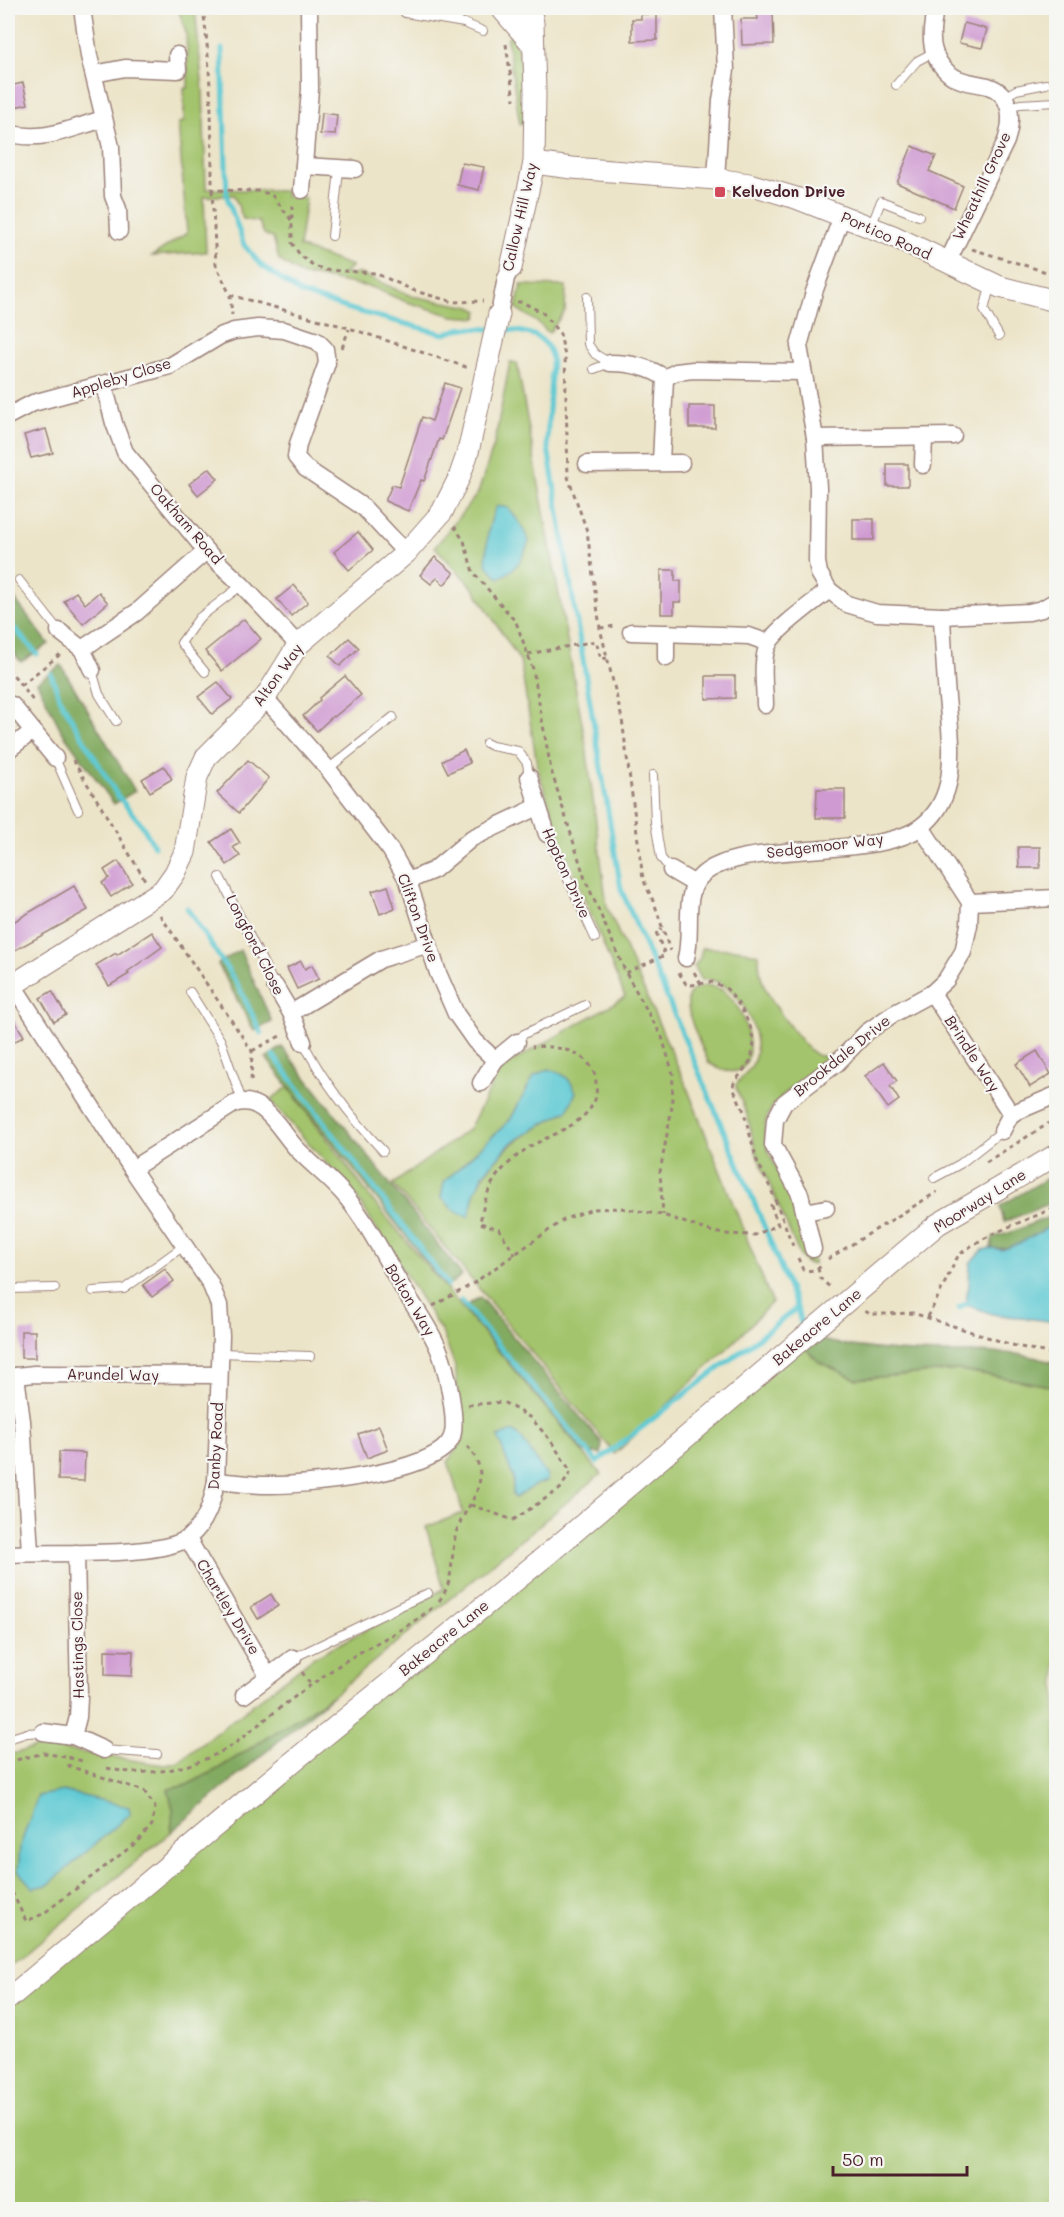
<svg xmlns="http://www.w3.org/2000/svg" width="1064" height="2217" font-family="Mali,sans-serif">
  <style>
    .green { fill: #a3c46c; stroke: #76724c; stroke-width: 1.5; fill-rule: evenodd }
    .forest { fill: #82aa60; stroke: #666446; stroke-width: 1.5 }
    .water { fill: #5dc9d3; stroke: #54747f; stroke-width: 1.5 }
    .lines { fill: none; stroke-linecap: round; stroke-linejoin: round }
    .stream { stroke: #5dc9d3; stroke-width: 5 }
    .building { fill: #cf9ad2 }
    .service-casing { stroke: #9b827a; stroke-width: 10 }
    .minor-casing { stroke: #9b827a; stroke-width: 19 }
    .tertiary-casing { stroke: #9b827a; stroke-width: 23 }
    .path { stroke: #9b827a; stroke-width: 3; stroke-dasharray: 4.5 4.5; stroke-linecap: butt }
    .service { stroke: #fff; stroke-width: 8 }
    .minor { stroke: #fff; stroke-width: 16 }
    .tertiary { stroke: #fff; stroke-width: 21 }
    .poi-dot { fill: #d1495b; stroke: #f6f6f2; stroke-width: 2 }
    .labels { text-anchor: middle; stroke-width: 4.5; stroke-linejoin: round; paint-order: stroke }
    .street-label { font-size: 15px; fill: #4a1f2b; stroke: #f6f6f2 }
    .poi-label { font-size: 15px; font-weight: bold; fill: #4a1f2b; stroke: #f6f6f2; text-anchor: start }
  </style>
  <rect width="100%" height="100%" fill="#f6f6f2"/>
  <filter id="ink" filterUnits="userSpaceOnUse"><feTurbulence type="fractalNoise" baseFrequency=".0167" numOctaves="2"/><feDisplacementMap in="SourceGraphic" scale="12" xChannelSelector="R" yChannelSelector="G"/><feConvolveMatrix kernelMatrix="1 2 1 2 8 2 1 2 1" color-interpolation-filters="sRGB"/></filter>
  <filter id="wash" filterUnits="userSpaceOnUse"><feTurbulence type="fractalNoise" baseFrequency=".008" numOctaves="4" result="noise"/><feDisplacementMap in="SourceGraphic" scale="24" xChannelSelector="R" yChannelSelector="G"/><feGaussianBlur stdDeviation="1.35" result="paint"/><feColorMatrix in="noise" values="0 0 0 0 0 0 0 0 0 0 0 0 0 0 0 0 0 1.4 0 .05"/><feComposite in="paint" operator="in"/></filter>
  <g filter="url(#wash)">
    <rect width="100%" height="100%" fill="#ece4c8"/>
    <g class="green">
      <polygon points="178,8 195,8 203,91 206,189 286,191 285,196 306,198 299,247 352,266 343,274 361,274 411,296 471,307 479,311 477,318 453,316 404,301 374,288 314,276 303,276 279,260 273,238 264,234 259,222 243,219 234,195 204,197 206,252 152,256 187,233 178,123 184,122 184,88 188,88 188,80 186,33"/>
      <path d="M511 33C526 62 524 92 524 123L520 124 507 40Z"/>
      <polygon points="521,285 566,286 565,311 549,333 538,323 516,308"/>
      <path d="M510 362 517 363 586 745 607 907 686 1085 772 1302 734 1342 615 1454 393 1184 469 1129 501 1068 625 997 566 854 538 770 520 661 474 589 435 547 478 493 494 445ZM534 1076 568 1110C525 1135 496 1147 474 1194L444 1182 510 1120Z"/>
      <path d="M702 948 737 949 759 955C759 964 760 975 763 983 768 998 802 1046 815 1054 821 1058 827 1056 832 1054L834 1056C817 1069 782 1092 771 1109 752 1141 780 1170 792 1198 802 1219 808 1242 814 1264 807 1265 804 1263 800 1256L757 1155 747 1115 736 1088V1085C741 1078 749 1071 753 1063 766 1035 736 974 701 980L694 967 700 958Z"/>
      <path d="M708 985C714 987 720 988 725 992 755 1016 764 1098 709 1063 703 1049 679 1004 691 992 695 988 702 987 708 985Z"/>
      <path d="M288 1087 373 1201 601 1474 332 1696 218 1769 187 1785 168 1789 173 1809 171 1832 8 1968V1755L41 1746 164 1765 177 1763 314 1657 444 1589 426 1527 463 1513 448 1461 463 1440 455 1366 443 1334 356 1196 270 1100ZM537 1464 547 1476 515 1498 513 1495V1477Z"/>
      <polygon points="799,1341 856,1379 959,1370 1056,1387 1056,2209 8,2210 8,2000"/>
    </g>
    <g class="forest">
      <polygon points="8,590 49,644 21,662 8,645"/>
      <polygon points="61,665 135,791 114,804 61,730 37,682"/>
      <polygon points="240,950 272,1022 254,1031 218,964"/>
      <polygon points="282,1047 462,1275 446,1287 266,1058"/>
      <polygon points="1056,1173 1056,1201 1004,1222 1000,1206"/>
      <path d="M1056 1214V1223C1036 1234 1015 1252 991 1248L993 1237 1009 1233Z"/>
      <polygon points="480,1297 602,1443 601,1454 584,1452 463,1308"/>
      <path d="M818 1339C854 1349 914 1353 951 1353 973 1353 994 1351 1016 1354 1030 1355 1043 1360 1056 1363V1387L959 1370 856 1379 819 1362 806 1349Z"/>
      <polygon points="332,1696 171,1832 173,1809 168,1789 187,1785 218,1769"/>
    </g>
    <g class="water">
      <path d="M497 506 508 508 520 523 529 541C522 560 518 568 499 578L486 564C487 544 487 524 497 506Z"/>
      <path d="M548 1069C563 1073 569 1077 576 1092L568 1110 512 1142 484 1173 474 1194 469 1217 455 1211 441 1197 444 1182 510 1120 534 1076Z"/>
      <polygon points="1056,1223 1056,1322 992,1314 965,1304 969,1285 970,1263 983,1250 991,1248 1002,1250 1020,1243"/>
      <polygon points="513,1431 522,1439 547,1476 547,1481 537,1484 515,1498 513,1495 513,1477 498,1437"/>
      <polygon points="63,1791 129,1807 130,1814 48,1885 33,1888 18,1871 20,1846 38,1796"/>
    </g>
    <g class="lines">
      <g class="stream">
        <polyline points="222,49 227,197 244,245 261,265 300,293 353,310 444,334 463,328 490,329"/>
        <path d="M499 329C523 331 548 332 552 360L547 442 621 889 760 1216 797 1308 802 1327"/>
        <polyline points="8,621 37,654"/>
        <polyline points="51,674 61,701 117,795 142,825 154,846"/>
        <polyline points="187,908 239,987 261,1033"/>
        <polyline points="273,1055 448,1285"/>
        <polyline points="461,1301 597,1462 797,1308"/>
        <polyline points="959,1308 965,1304"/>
      </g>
    </g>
    <g id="blocks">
      <g class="building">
        <polygon points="773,12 774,44 742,45 741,19 758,19 757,13"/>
        <polygon points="641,14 657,14 657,40 632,41 632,19 641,19"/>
        <polygon points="964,23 987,29 982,48 959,43"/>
        <polygon points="23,83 28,104 15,107 9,86"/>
        <polygon points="322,113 337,115 335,135 320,134"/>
        <polygon points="912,146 936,156 929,171 963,186 954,208 897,183"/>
        <polygon points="462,163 484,167 479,190 457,185"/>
        <polygon points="445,383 460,388 442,440 439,439 424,481 421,480 408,511 385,501 392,485 399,487 422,417 432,421"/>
        <rect x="689" y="406" width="26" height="22"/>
        <polygon points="46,429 53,453 31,458 24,435"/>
        <rect x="887" y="464" width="21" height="22"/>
        <polygon points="209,468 218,479 198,495 189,484"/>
        <rect x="853" y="519" width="21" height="21"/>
        <polygon points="358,532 373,550 349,570 334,552"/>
        <polygon points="435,557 454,573 444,585 437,578 431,584 420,575"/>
        <polygon points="661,570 675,570 675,581 681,581 681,602 674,602 674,614 661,614"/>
        <polygon points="294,585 308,602 291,616 277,599"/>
        <polygon points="76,592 85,604 99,592 108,603 83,624 64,601"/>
        <polygon points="244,619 261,639 222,671 205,651"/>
        <polygon points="349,638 359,648 340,666 330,656"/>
        <polygon points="345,676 361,695 334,717 333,716 317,731 303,716 320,700 319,698"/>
        <polygon points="706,676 735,676 735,698 706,699"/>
        <polygon points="218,682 232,699 212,714 198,697"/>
        <polygon points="464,750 470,763 448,773 442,761"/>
        <polygon points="248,760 269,778 239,813 217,793"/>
        <polygon points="164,766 172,779 150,792 142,779"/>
        <polygon points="817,789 845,789 845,818 816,818"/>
        <polygon points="231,829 240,843 233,847 240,856 227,865 211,842"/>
        <polygon points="1018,847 1040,847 1040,868 1019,868"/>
        <polygon points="118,861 132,883 111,897 102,883 109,878 104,870"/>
        <polygon points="74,886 88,910 8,954 8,925"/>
        <polygon points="388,886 395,908 380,914 372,891"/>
        <polygon points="152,932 162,947 127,972 129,974 109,986 96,965 116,953 117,955"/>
        <polygon points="301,961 305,969 312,965 319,979 297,989 287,968"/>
        <polygon points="52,991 66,1015 54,1022 40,998"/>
        <polygon points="8,1011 24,1036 8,1046"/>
        <polygon points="1037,1051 1051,1074 1030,1087 1016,1064"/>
        <polygon points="884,1062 897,1081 890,1086 899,1100 888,1108 865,1076"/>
        <polygon points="165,1269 174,1281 152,1297 143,1285"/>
        <rect x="21" y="1331" width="14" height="27"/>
        <polygon points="379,1426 388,1450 367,1458 358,1434"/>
        <polygon points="59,1452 85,1453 84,1481 58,1480"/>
        <polygon points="271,1594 278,1606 258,1619 251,1607"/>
        <polygon points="105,1650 133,1651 132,1676 105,1675"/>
      </g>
    </g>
  </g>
  <g filter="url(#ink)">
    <use href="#blocks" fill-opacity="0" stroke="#9b827a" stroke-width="1.5"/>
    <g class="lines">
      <defs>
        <g id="service">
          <polyline points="404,8 405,13 464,23 483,31"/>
          <polyline points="896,85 917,61 934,52"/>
          <polyline points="1004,97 1016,90 1046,84"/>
          <polyline points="1009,107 1020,104 1056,102"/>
          <polyline points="871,227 881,201 919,216"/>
          <polyline points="332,236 339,170"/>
          <polyline points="991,283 984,310 999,336"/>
          <polyline points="587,297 588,344 595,354 610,363 594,369"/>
          <polyline points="19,580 59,631"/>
          <polyline points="92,670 99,694 116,721"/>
          <polyline points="205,672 181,643 199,618 242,585"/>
          <polyline points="486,743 492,746 518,751 527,763 529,777"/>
          <polyline points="55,758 78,810"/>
          <polyline points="328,769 393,717"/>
          <polyline points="653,775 655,822 661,858 671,870"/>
          <polyline points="547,834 595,938"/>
          <polyline points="220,877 275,986"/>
          <polyline points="190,992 221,1041 242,1101"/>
          <path d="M303 1042C324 1083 351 1117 383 1151"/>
          <polyline points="517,1042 524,1034 585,1005"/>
          <polyline points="934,1178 960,1164 1002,1131"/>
          <polyline points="8,1289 55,1288"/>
          <polyline points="93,1291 124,1289 185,1245"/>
          <polyline points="220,1353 310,1356"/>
          <polyline points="293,1658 428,1593"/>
          <polyline points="8,1739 27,1733 43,1732"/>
          <polyline points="104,1750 157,1754"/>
        </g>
        <g id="minor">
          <polyline points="82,8 89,56 111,147 113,196 118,209 119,231"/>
          <path d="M935 8C933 22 929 40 935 54 938 63 947 74 956 78 966 83 977 83 988 86 1013 94 1013 120 1006 141L947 263"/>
          <polyline points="94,74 125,68 178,70 177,55"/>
          <path d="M8 133C42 143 71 128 104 119"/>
          <polyline points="304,166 355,169"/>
          <polyline points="716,179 721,100 726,70 723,8"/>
          <polyline points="302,190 310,89 309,8"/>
          <polyline points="842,216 814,292 799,346 815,438 818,488 817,562 819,573 829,590 847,604 877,613 942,616 1029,612 1042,609 1056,601"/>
          <polyline points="499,314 506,278 511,268"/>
          <path d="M610 363C630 363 648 366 665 378"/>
          <polyline points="104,385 114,423 125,452 206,551 242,585 298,645"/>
          <polyline points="8,416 33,403 170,366 220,336 234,331 258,328 284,330 317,341 325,349 327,363 298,444 296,457 305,468 363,507 406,553"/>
          <polyline points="815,438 953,436"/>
          <polyline points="661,462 665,378 676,372 693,370 803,372"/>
          <polyline points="587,464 681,463"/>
          <polyline points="923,465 924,437"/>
          <polyline points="59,631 82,649 92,670"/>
          <polyline points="631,632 749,636 769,643"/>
          <polyline points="82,649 137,612 206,551"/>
          <polyline points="666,658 666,633"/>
          <polyline points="265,698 328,769 391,851 408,881 438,973 456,1014 475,1041 495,1060"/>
          <polyline points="12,705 55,758"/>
          <path d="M765 705C765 687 760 660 769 643 777 628 814 602 829 590"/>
          <polyline points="8,750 33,731"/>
          <polyline points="529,777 547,834"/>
          <polyline points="671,870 695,884"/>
          <polyline points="408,881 434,870 472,838 537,807"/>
          <polyline points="970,902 1056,898"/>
          <path d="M686 958C692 935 685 906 694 886 717 834 875 864 922 826 936 815 944 801 948 784 954 756 950 726 947 698 945 670 943 643 942 616"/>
          <polyline points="275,986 291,1013 303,1042"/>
          <polyline points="932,993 1011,1114 1056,1095"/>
          <polyline points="291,1013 381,959 429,944"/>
          <polyline points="481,1083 495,1060 517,1042"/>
          <polyline points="1002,1131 1011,1114"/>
          <path d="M132 1169 234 1104C264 1093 280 1132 298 1150 314 1167 333 1180 347 1198 369 1225 385 1258 402 1287 415 1308 430 1328 439 1350 446 1367 459 1424 451 1439 435 1474 301 1486 266 1485 249 1485 232 1482 216 1481"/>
          <polyline points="805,1212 826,1208"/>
          <polyline points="813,1249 800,1194 773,1145 775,1120 784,1103 837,1063 867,1032 893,1014 932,993 946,980 963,952 969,925 970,902 921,827"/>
          <polyline points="16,1376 22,1421 30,1552"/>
          <polyline points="8,1377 34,1374 219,1375"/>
          <polyline points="188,1539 268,1676"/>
          <path d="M8 1554C46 1551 163 1559 189 1537 207 1522 212 1503 216 1481L221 1336 219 1305 210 1283 132 1169 13 985"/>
          <polyline points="244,1695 293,1658"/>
          <polyline points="43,1732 73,1736 104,1750"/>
          <polyline points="73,1736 78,1717 79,1697 76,1553"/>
        </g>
        <g id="tertiary">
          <polyline points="501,8 532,44"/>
          <polyline points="534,163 572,168 716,179 749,184 796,198 893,236 1000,287 1056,301"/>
          <polyline points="511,268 534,163 535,92 533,23 530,8"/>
          <polyline points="8,988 163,890 175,873 185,852 197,777 206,757 265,698 298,645 406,553 442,512 459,478 468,452 499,314"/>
          <polyline points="8,1999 279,1773 548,1554 938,1224 1056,1155"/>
        </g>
      </defs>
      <use href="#service" class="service-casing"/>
      <use href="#minor" class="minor-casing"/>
      <use href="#tertiary" class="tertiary-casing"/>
      <g class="path">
        <path d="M203 8C211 68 212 129 212 190L259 191 272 195 292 221V243L300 255 314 266 326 270 375 273 415 291 453 302 483 301"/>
        <polyline points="506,44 514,100"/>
        <polyline points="212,190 216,265 230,295 232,315"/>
        <polyline points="292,219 292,204"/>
        <polyline points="972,249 1056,275"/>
        <polyline points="230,295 349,328 469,368"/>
        <polyline points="517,302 522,302 543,313 560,334 565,356 568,477 587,531 600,628 622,719 643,879 655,905 670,951"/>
        <polyline points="342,348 349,329"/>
        <polyline points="454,526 464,541 473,572 516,622 533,669 551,770 585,879 626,973 662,1037 673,1074 672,1107 660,1172 663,1215"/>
        <polyline points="8,564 13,571"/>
        <polyline points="600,628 616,626"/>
        <polyline points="528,654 596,641 601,659 607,658"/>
        <polyline points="8,668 34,702"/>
        <polyline points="21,685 62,653"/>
        <polyline points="73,760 145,880"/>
        <polyline points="160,915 252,1051 251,1084"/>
        <polyline points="694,972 701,984"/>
        <polyline points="626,973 665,955 656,932 662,929"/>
        <polyline points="679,973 686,984 691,985 713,982 727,989 740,1006 750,1026 754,1043 751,1060 734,1083 733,1088 743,1109 757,1161 771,1189 793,1246"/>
        <polyline points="252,1051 282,1035"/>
        <polyline points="986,1162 1056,1119"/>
        <path d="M515 1255 499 1229 480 1223C483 1206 488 1186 500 1172 508 1164 518 1154 528 1148 550 1134 587 1125 596 1097 597 1093 596 1087 596 1083 595 1053 557 1044 532 1047"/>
        <path d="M798 1258 803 1270C812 1271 817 1271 823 1264"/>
        <polyline points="828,1259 937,1192"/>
        <polyline points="818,1268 820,1278 832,1289"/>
        <polyline points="433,1306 471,1285 565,1219 593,1209 621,1208 663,1215 706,1230 723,1234 755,1235 778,1225 771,1205 776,1202"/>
        <polyline points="865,1311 870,1314 883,1314 913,1313 1012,1345 1056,1355"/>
        <path d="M928 1317 958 1256C981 1235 1028 1220 1056 1207"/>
        <polyline points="468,1405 503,1402 531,1418 551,1441 571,1472 560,1489 513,1520 471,1505"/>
        <path d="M439 1601C455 1581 450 1557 456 1533 463 1508 490 1488 476 1459 472 1453 471 1448 464 1445"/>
        <polyline points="302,1672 310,1684"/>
        <polyline points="8,1762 44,1753 70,1758 70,1756"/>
        <path d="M107 1768C148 1779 195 1768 231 1746 243 1738 255 1727 267 1718 291 1699 316 1681 341 1664 372 1643 408 1630 435 1605"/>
        <polyline points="8,1884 26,1921 43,1914 137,1842 152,1825 155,1807 144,1791 69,1766 70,1758 83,1761"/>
      </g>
      <use href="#service" class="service"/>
      <use href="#minor" class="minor"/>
      <use href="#tertiary" class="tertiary"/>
    </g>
  </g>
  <rect class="poi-dot" x="714" y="186" width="12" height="12" rx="3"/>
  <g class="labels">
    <g class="street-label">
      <text transform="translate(982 186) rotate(-65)" y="5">Wheathill Grove</text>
      <text transform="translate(520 217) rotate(-77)" y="5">Callow Hill Way</text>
      <text transform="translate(886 236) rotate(24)" y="5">Portico Road</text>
      <text transform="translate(121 378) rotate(-17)" y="5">Appleby Close</text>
      <text transform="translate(186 524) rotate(49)" y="5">Oakham Road</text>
      <text transform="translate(278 675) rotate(-54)" y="5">Alton Way</text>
      <text transform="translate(825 846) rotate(-7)" y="5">Sedgemoor Way</text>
      <text transform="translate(566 873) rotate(66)" y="5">Hopton Drive</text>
      <text transform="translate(418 918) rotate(70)" y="5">Clifton Drive</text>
      <text transform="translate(255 945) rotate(63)" y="5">Longford Close</text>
      <text transform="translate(972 1054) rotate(57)" y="5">Brindle Way</text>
      <text transform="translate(842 1056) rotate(-39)" y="5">Brookdale Drive</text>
      <text transform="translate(980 1201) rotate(-32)" y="5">Moorway Lane</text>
      <text transform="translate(410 1300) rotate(59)" y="5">Bolton Way</text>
      <text transform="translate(817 1327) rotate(-40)" y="5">Bakeacre Lane</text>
      <text transform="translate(113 1375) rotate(1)" y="5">Arundel Way</text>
      <text transform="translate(216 1446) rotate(-87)" y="5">Danby Road</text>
      <text transform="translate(228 1607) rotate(59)" y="5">Chartley Drive</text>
      <text transform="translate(444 1638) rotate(-39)" y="5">Bakeacre Lane</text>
      <text transform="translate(78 1645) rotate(-91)" y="5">Hastings Close</text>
    </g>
    <g class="poi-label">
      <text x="732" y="197">Kelvedon Drive</text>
    </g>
  </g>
  <rect width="1064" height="2217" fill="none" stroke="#f6f6f2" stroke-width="30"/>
  <path d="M833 2166v9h134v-9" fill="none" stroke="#4a1f2b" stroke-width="3"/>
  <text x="842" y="2166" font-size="18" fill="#4a1f2b" stroke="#f6f6f2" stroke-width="4.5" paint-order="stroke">50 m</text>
</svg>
